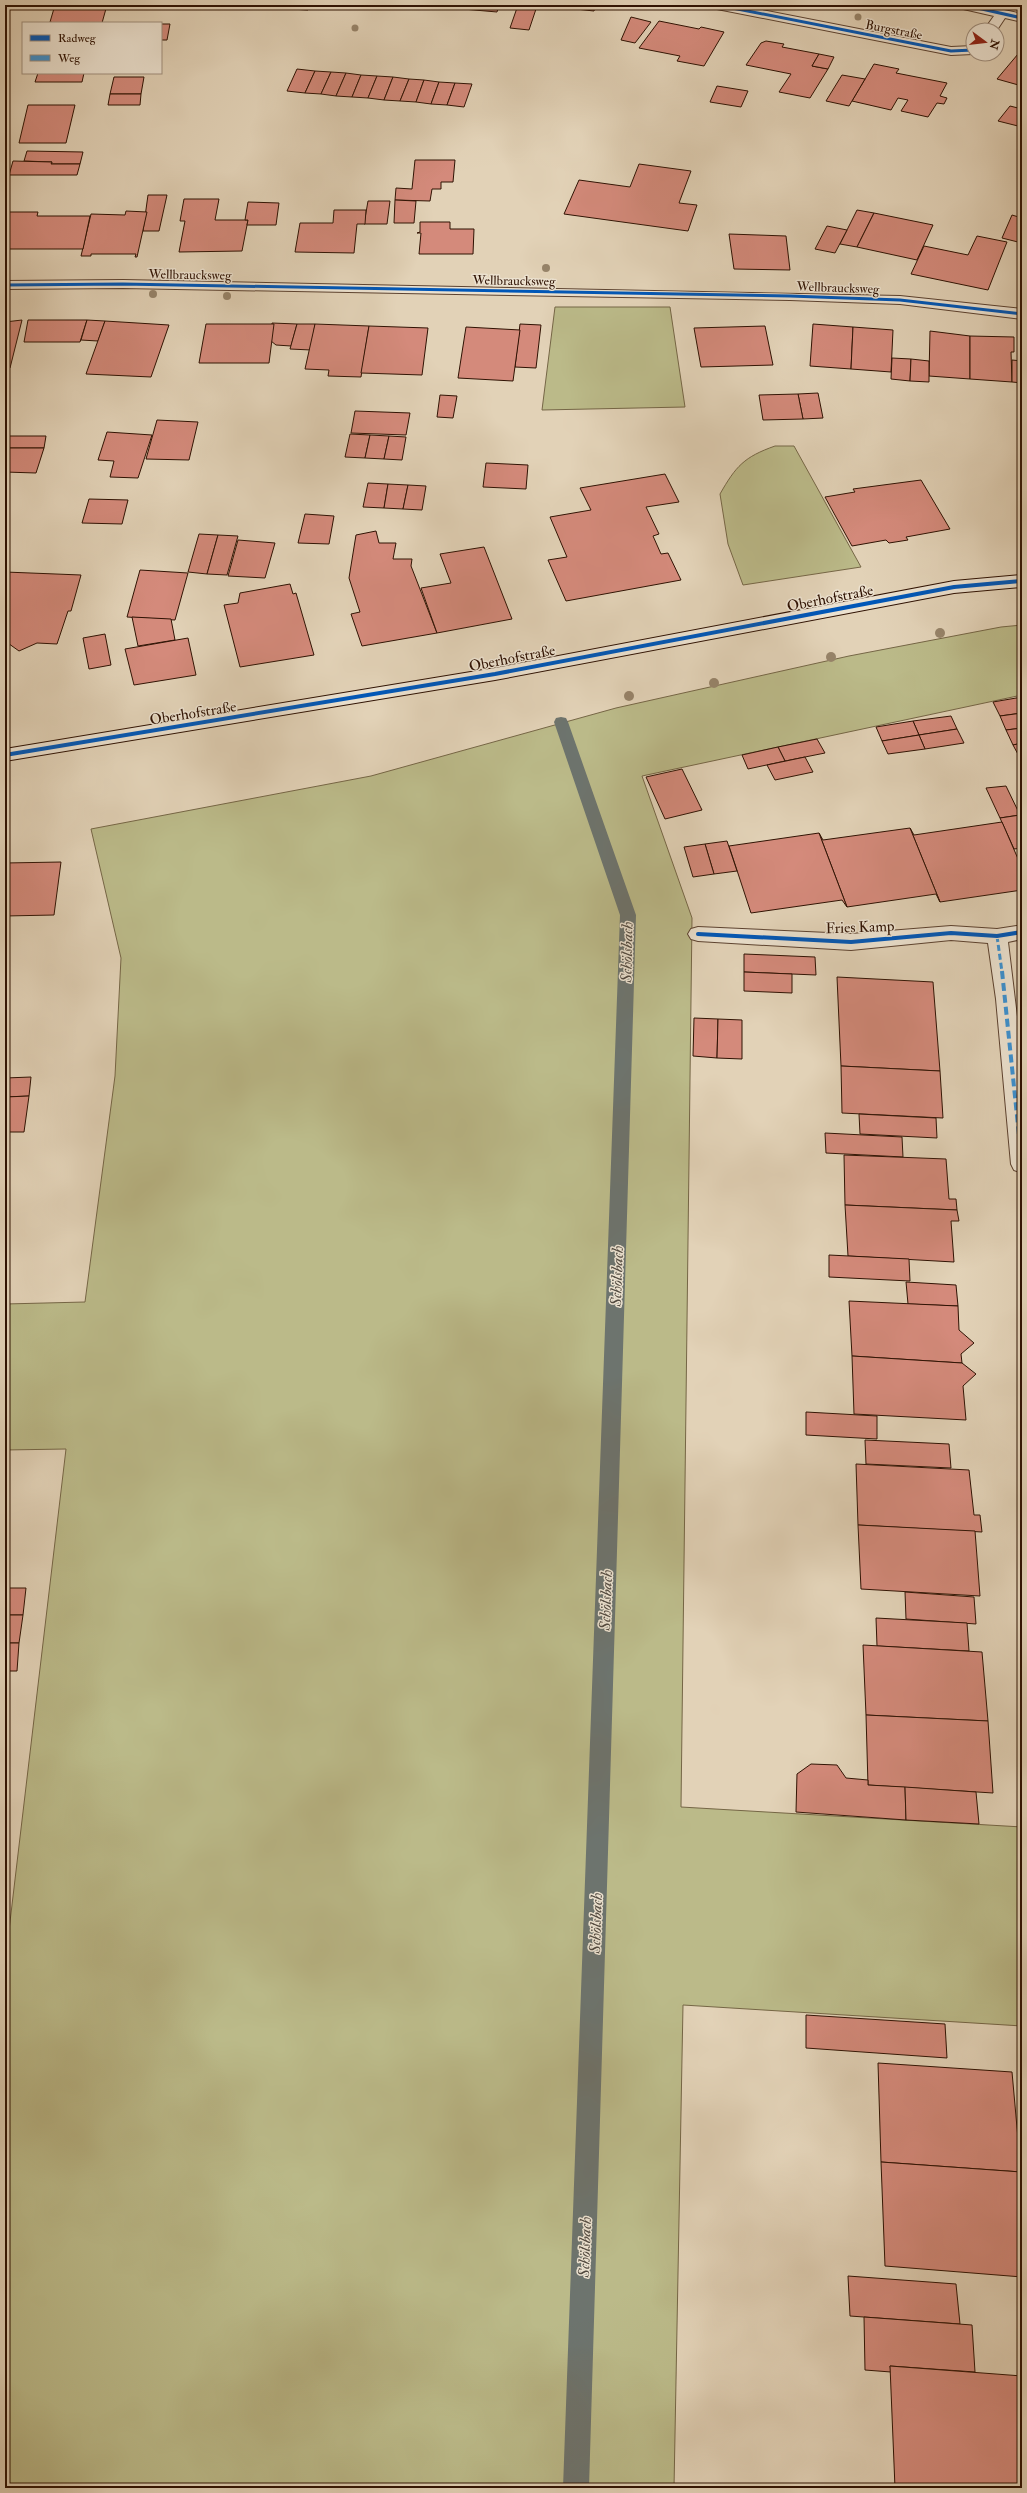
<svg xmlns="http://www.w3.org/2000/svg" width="1027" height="2493" font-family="'IM FELL Double Pica',serif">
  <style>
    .green { fill: #bbba89; stroke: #756646 }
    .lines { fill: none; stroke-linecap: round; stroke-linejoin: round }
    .stream { fill: #6d746e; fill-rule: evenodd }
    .building { fill: #d48a7b; stroke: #2f1203 }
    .minor-casing { stroke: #5c4230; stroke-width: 2 }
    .secondary-casing { stroke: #2f1203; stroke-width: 2 }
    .minor { fill: #ece2d0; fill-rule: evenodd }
    .secondary { fill: #ece2d0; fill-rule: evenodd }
    .quiet-far1 { stroke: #3d92d1; stroke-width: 3; stroke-dasharray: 6 3; stroke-linecap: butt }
    .quiet { stroke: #3d92d1; stroke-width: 4; stroke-dasharray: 8 4; stroke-linecap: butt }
    .cycleway-far1-casing { stroke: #ece2d0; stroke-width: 4.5 }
    .cycleway-casing { stroke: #ece2d0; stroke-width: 6 }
    .cycleway-far1 { stroke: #0057b8; stroke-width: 3 }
    .cycleway { stroke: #0057b8; stroke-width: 4 }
    .tree { fill: #97846a }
    .labels { text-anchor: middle; stroke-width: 3; stroke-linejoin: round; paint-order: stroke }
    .far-street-label { font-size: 13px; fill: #2f1203; stroke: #ece2d0 }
    .street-label { font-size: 15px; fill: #2f1203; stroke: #ece2d0 }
    .water-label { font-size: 16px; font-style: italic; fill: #534b41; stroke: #ece2d0 }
  </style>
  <rect width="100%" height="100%" fill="#e2d2b7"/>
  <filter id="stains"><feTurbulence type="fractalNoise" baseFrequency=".005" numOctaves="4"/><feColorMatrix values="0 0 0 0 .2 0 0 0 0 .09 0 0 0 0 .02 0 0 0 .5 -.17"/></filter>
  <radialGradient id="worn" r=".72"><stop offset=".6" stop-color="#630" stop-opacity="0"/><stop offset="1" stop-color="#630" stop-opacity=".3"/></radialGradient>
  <g class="green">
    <polygon points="555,307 670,307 685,407 542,410"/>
    <path d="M775 446H794L861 567 743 585 728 544 720 494C736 466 744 457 775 446Z"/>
    <polygon points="1022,625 1022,695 642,776 692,918 681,1807 1022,1827 1022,2026 683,2005 674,2488 5,2488 5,1964 66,1449 5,1450 5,1304 85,1302 115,1076 121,958 91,829 371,776 616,708 849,656 1001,627"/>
  </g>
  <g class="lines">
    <polygon class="stream" points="561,717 566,718 568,722 636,915 589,2488 563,2488 620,915 554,722 556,718"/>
  </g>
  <g class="building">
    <polygon points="55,5 107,5 102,23 55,23 50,22"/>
    <polygon points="107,5 126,5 125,8 106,8"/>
    <polygon points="292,5 310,5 308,10 290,9"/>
    <polygon points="418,5 499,5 497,12"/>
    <polygon points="518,5 537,6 529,30 510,28"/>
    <polygon points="539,5 596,5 594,11"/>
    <polygon points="631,17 651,22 635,43 621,40"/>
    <polygon points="659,21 699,29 701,27 724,32 704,66 677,61 680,56 639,48"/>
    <polygon points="161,24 170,24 167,40 161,40"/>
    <polygon points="766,41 784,44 782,47 819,54 812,66 828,69 810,98 779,92 791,74 746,65 761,43"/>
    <polygon points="819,54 834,57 828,69 812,66"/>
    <polygon points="1018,54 1022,55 1022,86 997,79"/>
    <polygon points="874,64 899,69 896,73 947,83 940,96 947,98 944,104 937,103 928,117 901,111 908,100 898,98 891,110 852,101"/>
    <polygon points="297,69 315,71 305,93 287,91"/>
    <polygon points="315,71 331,72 321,94 305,93"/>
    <polygon points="331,72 346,73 336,96 321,94"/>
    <polygon points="38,73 84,73 82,82 35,82"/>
    <polygon points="346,73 361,75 352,97 336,96"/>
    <polygon points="361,75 377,76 368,98 352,97"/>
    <polygon points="842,75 865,79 849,106 826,101"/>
    <polygon points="377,76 393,77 384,100 368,98"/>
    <polygon points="114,77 144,77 141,94 110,94"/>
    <polygon points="393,77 409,79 400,101 384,100"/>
    <polygon points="409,79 424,80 416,102 400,101"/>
    <polygon points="424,80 439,82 431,104 416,102"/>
    <polygon points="439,82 455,83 447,105 431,104"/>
    <polygon points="455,83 472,84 464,107 447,105"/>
    <polygon points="717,86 748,91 741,107 710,102"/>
    <polygon points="110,94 141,94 140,105 108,105"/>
    <polygon points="28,105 75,105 66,143 19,143"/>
    <polygon points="1010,106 1022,109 1022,127 998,121"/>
    <polygon points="27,151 83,152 80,164 51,164 52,162 24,161"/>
    <polygon points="415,160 455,160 453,182 441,182 441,189 432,189 430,201 395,200 396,188 412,189"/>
    <polygon points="13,161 52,162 51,164 80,164 77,175 9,175"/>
    <polygon points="639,164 691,171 679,203 697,205 688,231 564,214 579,180 630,187"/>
    <polygon points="148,195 167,195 159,231 143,231"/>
    <polygon points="184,199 219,199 215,220 248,220 242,251 179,252 185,221 180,221"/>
    <polygon points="395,200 416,201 414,223 394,223"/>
    <polygon points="368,201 390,201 387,224 364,224"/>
    <polygon points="248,202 279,203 276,225 247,225 248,220 245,220"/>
    <polygon points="334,210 366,210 365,224 357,224 354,253 295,252 300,223 333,223"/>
    <polygon points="857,210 874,213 857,247 840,244"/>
    <polygon points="126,211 147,212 137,257 135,257 136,254 91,254 91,256 81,256 91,214 125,215"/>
    <polygon points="5,212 38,212 37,216 90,216 83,249 5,249"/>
    <polygon points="874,213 933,225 917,260 857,247"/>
    <polygon points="1012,215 1022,218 1022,243 1002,238"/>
    <polygon points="420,222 450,222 450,229 474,229 473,254 419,254 421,233 417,233 420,232"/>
    <polygon points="827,226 847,230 835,253 815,249"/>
    <polygon points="729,234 786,236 790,270 734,269"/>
    <polygon points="977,236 1007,242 988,290 911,274 924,246 968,255"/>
    <polygon points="22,320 10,368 5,368 5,322"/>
    <polygon points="28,320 87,320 80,342 24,342"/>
    <polygon points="87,320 105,321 98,341 81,340"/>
    <polygon points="105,321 169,325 151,377 86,374"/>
    <polygon points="272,323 297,324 291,346 276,345 271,341"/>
    <polygon points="206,324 274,324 269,363 199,363"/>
    <polygon points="297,324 315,324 311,350 290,349"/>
    <polygon points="315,324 369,326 361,377 328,376 329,370 305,369"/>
    <polygon points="520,324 541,325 536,368 515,367"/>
    <polygon points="813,324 853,327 851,369 810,366"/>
    <polygon points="369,326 428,328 422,375 361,373"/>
    <polygon points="765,326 773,365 701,367 694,328"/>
    <polygon points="466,327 520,330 513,381 458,378"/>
    <polygon points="853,327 893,330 891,372 851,369"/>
    <polygon points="930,331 970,336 970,379 929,376"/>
    <polygon points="970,336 1014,337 1014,352 1011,352 1012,382 970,379"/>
    <polygon points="892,358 911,359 910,381 891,379"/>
    <polygon points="911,359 929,361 929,382 910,381"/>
    <polygon points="1012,360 1022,361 1022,383 1012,382"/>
    <polygon points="818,393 823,418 803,419 798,394"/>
    <polygon points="798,394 803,419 763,420 759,395"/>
    <polygon points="440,395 457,396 453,418 437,417"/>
    <polygon points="355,411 410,413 406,435 351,433"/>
    <polygon points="157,420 198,422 189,460 146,459"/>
    <polygon points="107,432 152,435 138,478 110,477 114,461 98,460"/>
    <polygon points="350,434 370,435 365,458 345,457"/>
    <polygon points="370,435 389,436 384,459 365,458"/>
    <polygon points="6,436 46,436 44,448 5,448"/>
    <polygon points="389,436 406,437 402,460 384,459"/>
    <polygon points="6,448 44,448 36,473 5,472"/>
    <polygon points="486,463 528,465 526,489 483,487"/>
    <polygon points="665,474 679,502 646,507 659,534 653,536 661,554 668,553 681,580 566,601 548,560 567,557 550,517 591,510 580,488"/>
    <polygon points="921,480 950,529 906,537 908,540 889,543 886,540 852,546 825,497 855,492 853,489"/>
    <polygon points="368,483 388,484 384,508 363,507"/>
    <polygon points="388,484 408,485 403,509 384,508"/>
    <polygon points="408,485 426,486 422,510 403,509"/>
    <polygon points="89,499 128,500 122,524 82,523"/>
    <polygon points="305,514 334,516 329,544 298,543"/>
    <polygon points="376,531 379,543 396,543 393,559 412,559 411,566 437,633 362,646 351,614 360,612 349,578 356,535"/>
    <polygon points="199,534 218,535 207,574 188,572"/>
    <polygon points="218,535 238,536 227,575 207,574"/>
    <polygon points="238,540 275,543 265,578 228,576"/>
    <polygon points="484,547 512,619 437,633 421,588 451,583 440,554"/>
    <polygon points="140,570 188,573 175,620 127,617"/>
    <polygon points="5,572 81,575 71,611 68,611 57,644 37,643 19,651 5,641"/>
    <polygon points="290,584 293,594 296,593 314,655 240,667 224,605 238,603 240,593"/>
    <polygon points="132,617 171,619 175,640 138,646"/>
    <polygon points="105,634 111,665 89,669 83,638"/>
    <polygon points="188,638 196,675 134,685 125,649"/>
    <polygon points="1022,697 1022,713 1000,716 993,702"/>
    <polygon points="1022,713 1022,728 1006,730 1000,716"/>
    <polygon points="951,716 957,729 919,735 913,721"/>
    <polygon points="913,721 919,735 882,741 876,727"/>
    <polygon points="1022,728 1022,743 1013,745 1006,730"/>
    <polygon points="957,729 964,743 925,749 919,735"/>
    <polygon points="919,735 925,749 888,754 882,741"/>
    <polygon points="817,739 825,753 785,761 778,747"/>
    <polygon points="1022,743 1022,758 1020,758 1013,745"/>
    <polygon points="778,747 785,761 748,769 742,755"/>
    <polygon points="805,757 813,772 775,780 767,765"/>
    <polygon points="682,769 702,810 665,819 646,777"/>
    <polygon points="1006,786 1020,815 1000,818 986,788"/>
    <polygon points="1020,815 1022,820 1022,848 1014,849 1000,818"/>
    <polygon points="1002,822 1022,868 1022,890 940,902 910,828 914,835"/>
    <polygon points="910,828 940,902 936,894 847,907 819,833 823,840"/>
    <polygon points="819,833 847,907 842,900 751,913 729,846"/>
    <polygon points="727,841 737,871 714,874 705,844"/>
    <polygon points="705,844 714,874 693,877 684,847"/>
    <polygon points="61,862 54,915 5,916 5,863"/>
    <polygon points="744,954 815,957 816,975 744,972"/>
    <polygon points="744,972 792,974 792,993 744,991"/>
    <polygon points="837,977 933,982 940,1071 841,1066"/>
    <polygon points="694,1018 718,1019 717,1058 693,1056"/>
    <polygon points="718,1019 742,1020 742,1059 717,1058"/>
    <polygon points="841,1066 940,1071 943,1118 842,1113"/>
    <polygon points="31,1077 29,1096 5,1097 5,1078"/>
    <polygon points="29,1096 24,1132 5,1132 5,1097"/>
    <polygon points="859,1114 936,1118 937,1138 860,1134"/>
    <polygon points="825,1133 902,1137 903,1157 826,1153"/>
    <polygon points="844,1155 946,1159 949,1199 956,1199 957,1210 845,1205"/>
    <polygon points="845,1205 957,1210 959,1221 951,1221 954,1262 848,1256"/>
    <polygon points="829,1255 909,1259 910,1281 829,1277"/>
    <polygon points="906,1282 956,1285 958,1306 908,1304"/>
    <polygon points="849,1301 958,1306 959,1330 974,1343 961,1354 962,1363 852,1356"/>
    <polygon points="852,1356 962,1363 976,1374 963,1386 966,1420 854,1414"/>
    <polygon points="806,1412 877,1416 877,1439 806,1435"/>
    <polygon points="865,1440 949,1444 951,1468 866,1464"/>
    <polygon points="856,1464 969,1470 974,1515 980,1515 982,1532 858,1525"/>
    <polygon points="858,1525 975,1531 980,1596 861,1589"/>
    <polygon points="5,1588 26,1588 23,1615 5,1615"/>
    <polygon points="905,1592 974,1597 976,1624 906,1619"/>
    <polygon points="5,1615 23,1615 19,1643 5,1643"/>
    <polygon points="876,1618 967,1623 969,1651 877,1646"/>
    <polygon points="5,1643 19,1643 17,1671 5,1671"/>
    <polygon points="863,1645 982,1652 988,1721 866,1715"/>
    <polygon points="866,1715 988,1721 993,1793 868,1785"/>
    <polygon points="9,1730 6,1761 5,1761 5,1731"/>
    <polygon points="811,1764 837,1765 846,1778 868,1780 868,1785 905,1787 906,1820 796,1812 797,1774"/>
    <polygon points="905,1787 976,1792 979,1824 906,1820"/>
    <polygon points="806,2015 945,2024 947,2058 806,2048"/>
    <polygon points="878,2063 1012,2072 1021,2172 881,2162"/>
    <polygon points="881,2162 1021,2172 1022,2277 885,2266"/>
    <polygon points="848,2276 956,2284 960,2324 850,2316"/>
    <polygon points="864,2317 972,2325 975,2372 890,2366 891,2372 865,2370"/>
    <polygon points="890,2366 1022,2376 1022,2488 895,2488"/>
  </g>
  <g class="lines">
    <defs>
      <g id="minor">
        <polygon points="711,5 737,5 951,47 973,46 973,54 951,55 717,9"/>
        <polygon points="958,5 981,5 1022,14 1022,22 1005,18 997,30 984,30 994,16 959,8"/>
        <polygon points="123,280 900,296 1022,309 1022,319 900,304 790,300 123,288 5,289 5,281"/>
        <polygon points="1022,925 1022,939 1008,942 1022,1058 1022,1173 1014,1170 1011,1164 996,999 988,943 951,940 851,950 698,941 691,939 688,934 691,929 698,927 851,934 951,926 997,929"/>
      </g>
      <polygon id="secondary" points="1022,575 1022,587 954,593 495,680 5,761 5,749 495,668 954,581"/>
    </defs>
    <use href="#minor" class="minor-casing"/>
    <use href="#secondary" class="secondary-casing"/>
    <use href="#minor" class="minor"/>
    <use href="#secondary" class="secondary"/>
    <polyline class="quiet-far1" points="997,936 1002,972"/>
    <polyline class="quiet" points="1002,971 1022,1164"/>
    <defs>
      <g id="cycleway-far1">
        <polyline points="717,5 951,51 973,50"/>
        <polyline points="964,5 1022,18"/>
        <polyline points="5,285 123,284 790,296 900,300 1022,314"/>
      </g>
      <g id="cycleway">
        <polyline points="5,755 495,674 954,587 1022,581"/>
        <polyline points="698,934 851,942 951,933 997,936 1022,932"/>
      </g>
    </defs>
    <use href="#cycleway-far1" class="cycleway-far1-casing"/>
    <use href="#cycleway" class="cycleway-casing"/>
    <use href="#cycleway-far1" class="cycleway-far1"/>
    <use href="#cycleway" class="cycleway"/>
  </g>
  <g class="tree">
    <circle cx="858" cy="17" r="3.5"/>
    <circle cx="355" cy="28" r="3.5"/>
    <circle cx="546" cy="268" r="4"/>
    <circle cx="153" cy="294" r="4"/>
    <circle cx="227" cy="296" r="4"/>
    <circle cx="940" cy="633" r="5"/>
    <circle cx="831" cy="657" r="5"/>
    <circle cx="714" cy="683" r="5"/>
    <circle cx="629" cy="696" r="5"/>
  </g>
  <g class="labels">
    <g class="far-street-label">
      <text transform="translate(894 29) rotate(11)" y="5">Burgstraße</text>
      <text transform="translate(190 274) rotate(1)" y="5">Wellbraucksweg</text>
      <text transform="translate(514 280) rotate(1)" y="5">Wellbraucksweg</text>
      <text transform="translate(838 287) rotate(2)" y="5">Wellbraucksweg</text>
    </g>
    <g class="street-label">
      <text transform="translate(830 598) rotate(-11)" y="5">Oberhofstraße</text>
      <text transform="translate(512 658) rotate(-11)" y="5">Oberhofstraße</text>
      <text transform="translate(193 713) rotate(-9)" y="5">Oberhofstraße</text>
      <text transform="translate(860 927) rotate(-2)" y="5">Fries Kamp</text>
    </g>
    <g class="water-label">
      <text transform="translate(626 952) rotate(-89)" y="6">Schölsbach</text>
      <text transform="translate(616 1276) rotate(-88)" y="6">Schölsbach</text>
      <text transform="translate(605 1600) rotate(-88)" y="6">Schölsbach</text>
      <text transform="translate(595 1923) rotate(-88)" y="6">Schölsbach</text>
      <text transform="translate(584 2247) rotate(-88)" y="6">Schölsbach</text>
    </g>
  </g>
  <rect width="1027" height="2493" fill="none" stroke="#e2d2b7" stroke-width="20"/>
  <rect x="6" y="6" width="1015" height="2481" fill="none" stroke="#2f1203" stroke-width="2"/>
  <rect x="10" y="10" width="1007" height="2473" fill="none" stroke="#2f1203"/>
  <rect x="22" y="22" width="140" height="52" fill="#ece2d0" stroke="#a08f7e"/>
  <rect x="30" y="35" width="20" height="6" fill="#0057b8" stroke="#a08f7e"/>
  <text x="58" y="42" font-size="12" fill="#2f1203">Radweg</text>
  <rect x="30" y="55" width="20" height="6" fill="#3d92d1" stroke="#a08f7e"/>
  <text x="58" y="62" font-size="12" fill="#2f1203">Weg</text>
  <g transform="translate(985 42) rotate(105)"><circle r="19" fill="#ece2d0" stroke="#a08f7e"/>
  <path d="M0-3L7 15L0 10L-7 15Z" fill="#8f2418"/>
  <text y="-6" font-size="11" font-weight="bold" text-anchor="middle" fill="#2f1203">N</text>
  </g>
  <rect width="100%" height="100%" filter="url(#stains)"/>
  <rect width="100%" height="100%" fill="url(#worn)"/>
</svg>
